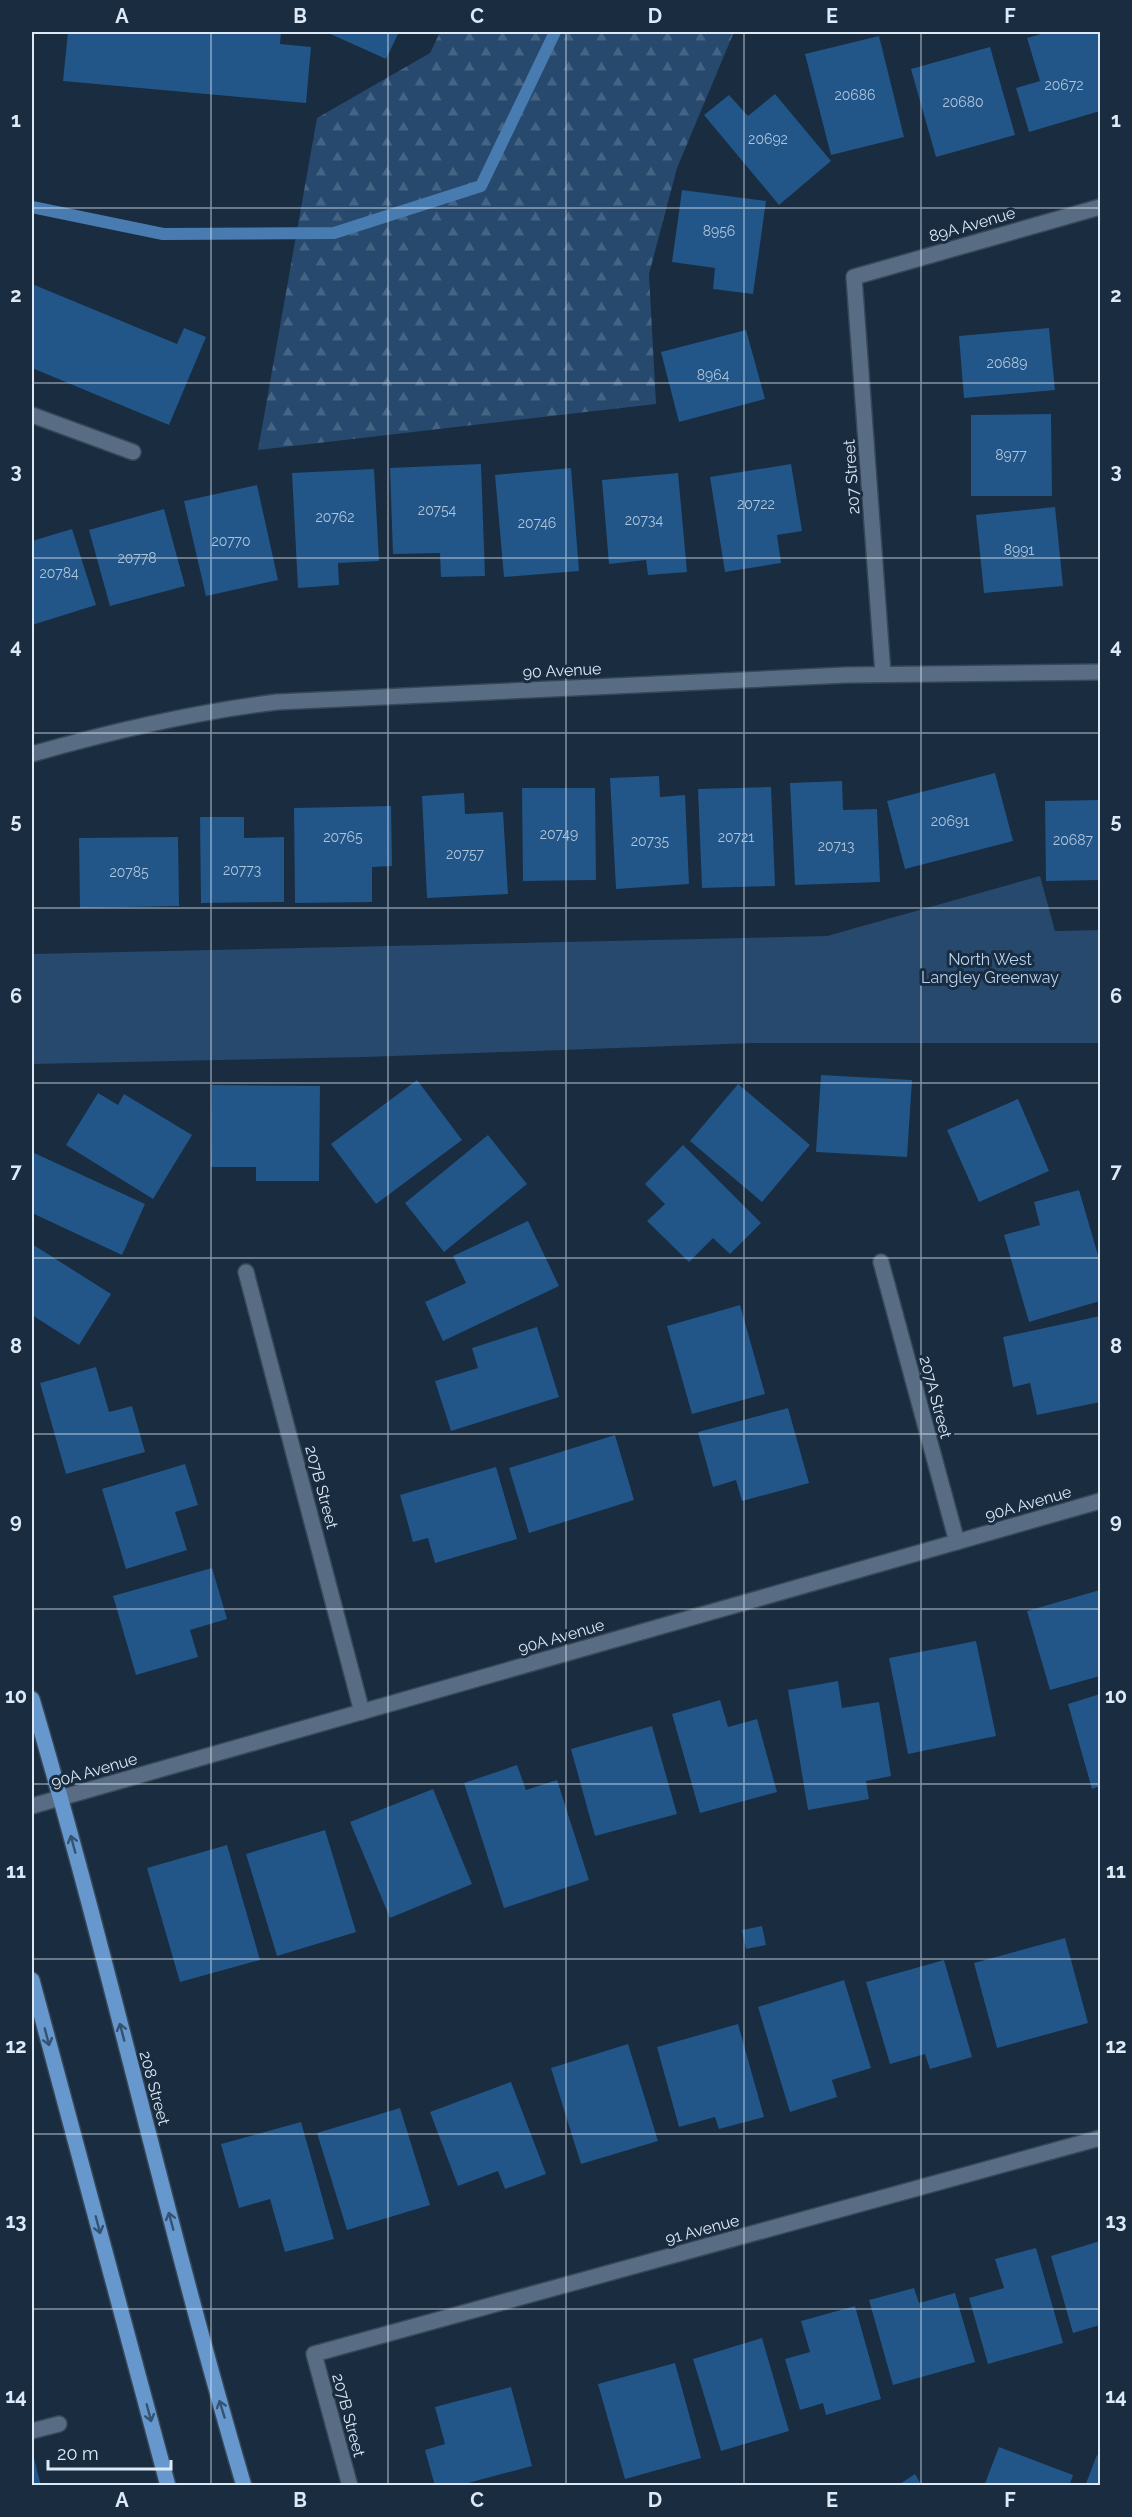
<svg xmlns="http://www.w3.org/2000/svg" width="1132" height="2517" font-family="Raleway,sans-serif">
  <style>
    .forest { fill: url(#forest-firs) }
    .green { fill: #26496d }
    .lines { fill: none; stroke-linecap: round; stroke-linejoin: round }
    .stream { stroke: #487bb0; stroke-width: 12 }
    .building { fill: #258 }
    .minor-casing { stroke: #374758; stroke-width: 18 }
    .major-casing { stroke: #374758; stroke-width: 18 }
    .minor { stroke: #586d84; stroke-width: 15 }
    .major { stroke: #6698cd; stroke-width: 15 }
    .oneway { stroke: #345271 }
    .grid { fill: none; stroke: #dde9f6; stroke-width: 1.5; stroke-opacity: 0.55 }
    .labels { text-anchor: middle; stroke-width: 6; stroke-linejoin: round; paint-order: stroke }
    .number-label { font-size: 14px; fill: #aec4da }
    .street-label { font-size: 16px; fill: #dde9f6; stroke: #192c40 }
    .park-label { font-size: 16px; fill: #b7d3f1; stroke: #192c40 }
    .neatline { fill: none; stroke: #dde9f6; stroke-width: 2 }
    .grid-label { font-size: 20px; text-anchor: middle; font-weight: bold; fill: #dde9f6 }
  </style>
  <defs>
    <pattern id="forest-firs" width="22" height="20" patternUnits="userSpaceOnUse" patternTransform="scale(1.5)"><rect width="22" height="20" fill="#26496d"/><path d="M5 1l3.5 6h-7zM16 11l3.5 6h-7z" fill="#456382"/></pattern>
  </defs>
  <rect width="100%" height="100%" fill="#192c40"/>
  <polygon class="forest" points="440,32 734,32 677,168 649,274 656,404 258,450 317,118 430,53"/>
  <polygon class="green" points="1040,876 1055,931 1100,930 1100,1043 754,1043 366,1057 32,1064 32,954 827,936"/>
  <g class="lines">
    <polyline class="stream" points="32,207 163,234 334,233 481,186 555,32"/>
  </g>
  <g class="building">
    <polygon points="68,32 281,32 280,44 311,47 306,103 63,81"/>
    <polygon points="326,32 399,32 386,59"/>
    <polygon points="1048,32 1100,32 1100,111 1029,132 1016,88 1040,81 1027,38"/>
    <polygon points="879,36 904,137 831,155 805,54"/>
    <polygon points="990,47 1015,135 936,157 911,69"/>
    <polygon points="775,94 831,161 779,205 704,115 729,95 748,116"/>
    <polygon points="682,190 766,201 753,294 713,289 715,268 672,262"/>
    <polygon points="32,284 177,344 184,328 206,337 169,425 32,368"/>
    <polygon points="1049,328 1055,390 964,398 959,336"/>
    <polygon points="746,330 765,399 679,422 661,352"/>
    <polygon points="1051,414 1052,496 971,496 971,415"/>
    <polygon points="481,464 485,576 441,577 440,553 393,554 390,468"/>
    <polygon points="791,464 802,531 777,535 781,563 725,572 710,477"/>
    <polygon points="571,468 579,571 504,577 495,475"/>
    <polygon points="374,469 379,561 338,563 339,585 298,588 292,473"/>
    <polygon points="678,473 687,572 648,575 646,560 609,564 602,480"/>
    <polygon points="257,485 278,580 206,596 184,501"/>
    <polygon points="1055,507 1063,586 984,593 976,515"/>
    <polygon points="164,509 185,586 110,606 89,530"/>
    <polygon points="72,529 96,605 32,625 32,541"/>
    <polygon points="995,773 1013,841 905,869 887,801"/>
    <polygon points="659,776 660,797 685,795 689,884 616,889 610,778"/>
    <polygon points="842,781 843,810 877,809 880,882 795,885 790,783"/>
    <polygon points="771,787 775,886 702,888 698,789"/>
    <polygon points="522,788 595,788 596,880 523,881"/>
    <polygon points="464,793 465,814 503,812 508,894 427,898 422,796"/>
    <polygon points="1100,800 1100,880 1046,881 1045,801"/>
    <polygon points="391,806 392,866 372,867 372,902 295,903 294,808"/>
    <polygon points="200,817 244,817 244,838 284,837 284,902 201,903"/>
    <polygon points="178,837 179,906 80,908 79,838"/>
    <polygon points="821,1075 912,1080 907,1157 816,1152"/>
    <polygon points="417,1080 462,1140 376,1204 331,1144"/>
    <polygon points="738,1084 810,1145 762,1202 690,1141"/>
    <polygon points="212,1085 320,1086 319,1181 256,1181 256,1167 211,1167"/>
    <polygon points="98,1093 118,1105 124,1094 192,1135 153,1199 66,1145"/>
    <polygon points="1018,1099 1049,1171 979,1202 947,1130"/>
    <polygon points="488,1135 527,1184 444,1252 405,1203"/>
    <polygon points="683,1145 761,1223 730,1254 713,1238 689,1262 647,1221 665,1204 645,1184"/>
    <polygon points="32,1152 145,1204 122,1255 32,1213"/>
    <polygon points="1079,1190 1100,1262 1100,1301 1029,1322 1004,1235 1040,1225 1034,1202"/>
    <polygon points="528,1221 559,1286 443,1341 425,1302 466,1283 453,1256"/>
    <polygon points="32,1244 111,1294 79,1345 32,1315"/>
    <polygon points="740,1305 765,1394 692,1414 667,1326"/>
    <polygon points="1100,1316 1100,1402 1037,1415 1030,1383 1013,1387 1003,1337"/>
    <polygon points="537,1327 559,1397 451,1431 435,1381 478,1368 472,1348"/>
    <polygon points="96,1367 109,1412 132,1406 145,1452 66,1474 40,1383"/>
    <polygon points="788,1408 809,1483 742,1501 736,1480 713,1487 698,1432"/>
    <polygon points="615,1435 634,1500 529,1533 509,1468"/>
    <polygon points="185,1464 198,1505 175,1512 187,1550 126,1569 102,1489"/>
    <polygon points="496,1467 517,1539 435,1563 428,1538 413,1542 400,1495"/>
    <polygon points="212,1568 227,1619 190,1630 198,1657 136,1675 113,1596"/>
    <polygon points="1100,1590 1100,1676 1050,1690 1027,1611"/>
    <polygon points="976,1641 996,1736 908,1754 889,1658"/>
    <polygon points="838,1681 842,1708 879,1702 891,1776 866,1781 869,1799 808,1810 788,1690"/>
    <polygon points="1100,1694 1100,1786 1092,1789 1068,1704"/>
    <polygon points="720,1700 728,1727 757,1719 777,1792 700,1813 672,1714"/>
    <polygon points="652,1726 677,1814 595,1836 571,1749"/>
    <polygon points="517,1765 526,1790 557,1780 589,1880 504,1908 464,1783"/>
    <polygon points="433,1789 472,1884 390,1918 350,1822"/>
    <polygon points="325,1830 356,1932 277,1956 246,1854"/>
    <polygon points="227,1845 260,1960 180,1982 147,1868"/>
    <polygon points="762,1926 766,1945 746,1949 742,1930"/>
    <polygon points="1065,1938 1088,2023 997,2048 974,1963"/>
    <polygon points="944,1960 972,2057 930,2069 925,2054 890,2064 866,1982"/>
    <polygon points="844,1980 871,2068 832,2080 837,2097 790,2112 758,2007"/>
    <polygon points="738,2024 764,2117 719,2129 715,2117 679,2127 657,2047"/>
    <polygon points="628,2044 658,2141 581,2164 551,2068"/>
    <polygon points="511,2082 546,2174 505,2189 498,2171 458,2186 430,2112"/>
    <polygon points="400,2108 430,2205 347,2230 317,2133"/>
    <polygon points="301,2122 334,2239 285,2252 270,2199 239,2208 221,2144"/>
    <polygon points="1100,2241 1100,2325 1073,2333 1051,2256"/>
    <polygon points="1036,2248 1063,2343 988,2364 969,2298 1004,2288 995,2259"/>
    <polygon points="914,2288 919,2303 955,2293 975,2362 893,2385 869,2300"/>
    <polygon points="855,2306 881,2399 826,2415 823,2403 800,2410 785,2359 810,2352 801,2321"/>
    <polygon points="762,2338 789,2431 721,2451 693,2359"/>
    <polygon points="675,2363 701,2458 625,2479 598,2384"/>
    <polygon points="511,2387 532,2466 457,2486 435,2486 425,2450 445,2444 435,2407"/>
    <polygon points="999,2447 1073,2475 1069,2486 984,2486"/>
    <polygon points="1097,2455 1100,2456 1100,2486 1085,2486"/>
    <polygon points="34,2458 41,2486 32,2486"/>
    <polygon points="915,2474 922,2486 897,2486"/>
  </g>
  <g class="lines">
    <defs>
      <g id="minor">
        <polyline points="32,415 133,452"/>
        <polyline points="883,674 854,277 1100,207"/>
        <path d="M32 754C113 731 194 712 277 702L846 675 1100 672"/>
        <polyline points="881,1262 957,1542"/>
        <polyline points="246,1272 362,1712"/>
        <polyline points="32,1806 1100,1501"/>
        <polyline points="32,2431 59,2424"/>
        <polyline points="350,2486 314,2354 1100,2138"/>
      </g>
      <g id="major">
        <path d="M32 1699C109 1959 167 2225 244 2486"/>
        <polyline points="32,1980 168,2486"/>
      </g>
    </defs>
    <use href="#minor" class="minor-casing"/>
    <use href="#major" class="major-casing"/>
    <use href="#minor" class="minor"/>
    <use href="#major" class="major"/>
  </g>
  <defs><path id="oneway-shaft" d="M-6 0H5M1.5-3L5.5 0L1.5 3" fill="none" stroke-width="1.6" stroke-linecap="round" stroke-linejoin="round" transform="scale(1.5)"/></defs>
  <g class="oneway">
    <use href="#oneway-shaft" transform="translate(73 1844) rotate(-105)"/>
    <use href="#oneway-shaft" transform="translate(122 2032) rotate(-105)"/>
    <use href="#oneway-shaft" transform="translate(47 2037) rotate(75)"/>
    <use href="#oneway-shaft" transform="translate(171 2221) rotate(-105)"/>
    <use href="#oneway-shaft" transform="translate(98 2225) rotate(75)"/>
    <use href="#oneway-shaft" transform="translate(222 2409) rotate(-107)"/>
    <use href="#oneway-shaft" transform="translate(149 2413) rotate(75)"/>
  </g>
  <path class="grid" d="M211 32V2486M388 32V2486M566 32V2486M744 32V2486M921 32V2486M32 208H1100M32 383H1100M32 558H1100M32 733H1100M32 908H1100M32 1083H1100M32 1258H1100M32 1434H1100M32 1609H1100M32 1784H1100M32 1959H1100M32 2134H1100M32 2309H1100"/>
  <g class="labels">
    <g class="number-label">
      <text x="1064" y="90">20672</text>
      <text x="855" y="100">20686</text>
      <text x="963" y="107">20680</text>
      <text x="768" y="144">20692</text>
      <text x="719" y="236">8956</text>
      <text x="1007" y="368">20689</text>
      <text x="713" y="380">8964</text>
      <text x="1011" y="460">8977</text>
      <text x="756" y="509">20722</text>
      <text x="437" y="515">20754</text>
      <text x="335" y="522">20762</text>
      <text x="644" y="525">20734</text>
      <text x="537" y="528">20746</text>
      <text x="231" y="546">20770</text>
      <text x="1019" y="555">8991</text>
      <text x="137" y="563">20778</text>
      <text x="59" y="578">20784</text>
      <text x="950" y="826">20691</text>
      <text x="559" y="839">20749</text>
      <text x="343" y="842">20765</text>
      <text x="736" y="842">20721</text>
      <text x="1073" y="845">20687</text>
      <text x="650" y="846">20735</text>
      <text x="836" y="851">20713</text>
      <text x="465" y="859">20757</text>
      <text x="242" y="875">20773</text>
      <text x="129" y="877">20785</text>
    </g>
    <g class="street-label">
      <text transform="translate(972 224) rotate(-16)" y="6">89A Avenue</text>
      <text transform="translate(851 477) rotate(-94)" y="6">207 Street</text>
      <text transform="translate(562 670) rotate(-3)" y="6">90 Avenue</text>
      <text transform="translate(936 1397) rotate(75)" y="6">207A Street</text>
      <text transform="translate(322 1487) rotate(75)" y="6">207B Street</text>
      <text transform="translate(1028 1503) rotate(-16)" y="6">90A Avenue</text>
      <text transform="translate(561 1636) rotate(-16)" y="6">90A Avenue</text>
      <text transform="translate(94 1770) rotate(-16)" y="6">90A Avenue</text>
      <text transform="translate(155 2088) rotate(75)" y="6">208 Street</text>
      <text transform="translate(702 2229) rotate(-15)" y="6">91 Avenue</text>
      <text transform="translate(349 2415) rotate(75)" y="6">207B Street</text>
    </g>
    <g class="park-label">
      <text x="990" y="965">North West<tspan x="990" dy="18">Langley Greenway</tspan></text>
    </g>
  </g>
  <rect width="1132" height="2517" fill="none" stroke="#192c40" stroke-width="66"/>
  <path d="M48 2460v9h123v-9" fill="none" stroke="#dde9f6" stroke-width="3"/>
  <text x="57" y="2460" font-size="18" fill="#dde9f6" stroke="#192c40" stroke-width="4.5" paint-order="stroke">20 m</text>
  <rect x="33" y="33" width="1066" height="2451" class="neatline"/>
  <g class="grid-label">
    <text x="122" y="23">A</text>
    <text x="300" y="23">B</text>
    <text x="477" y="23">C</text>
    <text x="655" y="23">D</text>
    <text x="832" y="23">E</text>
    <text x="1010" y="23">F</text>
    <text x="16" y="127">1</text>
    <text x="1116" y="127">1</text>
    <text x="16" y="302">2</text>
    <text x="1116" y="302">2</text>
    <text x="16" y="478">3</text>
    <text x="1116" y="478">3</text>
    <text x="16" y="653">4</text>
    <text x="1116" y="653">4</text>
    <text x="16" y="828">5</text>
    <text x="1116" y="828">5</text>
    <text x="16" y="1003">6</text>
    <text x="1116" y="1003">6</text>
    <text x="16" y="1178">7</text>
    <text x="1116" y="1178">7</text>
    <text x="16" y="1353">8</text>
    <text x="1116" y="1353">8</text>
    <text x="16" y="1528">9</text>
    <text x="1116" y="1528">9</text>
    <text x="16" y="1703">10</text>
    <text x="1116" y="1703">10</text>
    <text x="16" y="1878">11</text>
    <text x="1116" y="1878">11</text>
    <text x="16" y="2053">12</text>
    <text x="1116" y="2053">12</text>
    <text x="16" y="2228">13</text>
    <text x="1116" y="2228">13</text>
    <text x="16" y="2403">14</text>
    <text x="1116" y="2403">14</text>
    <text x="122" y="2507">A</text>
    <text x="300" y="2507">B</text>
    <text x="477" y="2507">C</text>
    <text x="655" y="2507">D</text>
    <text x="832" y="2507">E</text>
    <text x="1010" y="2507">F</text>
  </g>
</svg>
